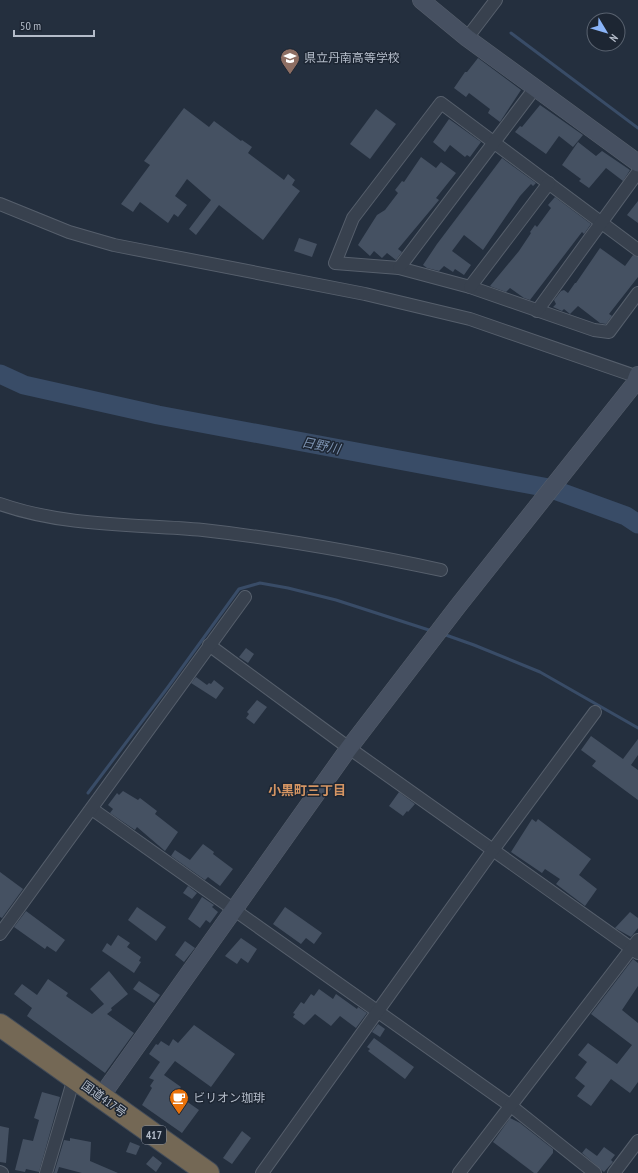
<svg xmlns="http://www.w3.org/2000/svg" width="638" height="1173" font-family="'PT Sans Narrow','Noto Sans JP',sans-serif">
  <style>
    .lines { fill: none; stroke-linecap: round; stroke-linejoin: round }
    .stream { stroke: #394c67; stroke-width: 3 }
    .river { stroke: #394c67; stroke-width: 19 }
    .building { fill: #455162 }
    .street-casing { stroke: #565f6c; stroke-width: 14 }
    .secondary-casing { stroke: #565f6c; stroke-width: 18 }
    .highway-casing { stroke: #434c59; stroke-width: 24 }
    .street { stroke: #38414e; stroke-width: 12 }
    .secondary { stroke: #465061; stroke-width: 17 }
    .highway { stroke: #746855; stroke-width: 22 }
    .labels { text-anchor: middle; stroke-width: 3; stroke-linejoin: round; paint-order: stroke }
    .shield { fill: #1d2633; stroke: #878f9c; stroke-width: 1 }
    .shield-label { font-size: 11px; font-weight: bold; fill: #b4bcc9 }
    .poi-label { font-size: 12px; fill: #b4bcc9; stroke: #1d2633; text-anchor: start }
    .street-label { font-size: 12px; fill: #b4bcc9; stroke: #1d2633 }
    .water-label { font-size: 13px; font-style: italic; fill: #7c92b1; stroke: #1d2633 }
    .neighbourhood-label { font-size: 13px; font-weight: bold; fill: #d59563; stroke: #1d2633 }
  </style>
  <rect width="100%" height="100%" fill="#242f3e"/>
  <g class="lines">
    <g class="stream">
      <polyline points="511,33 638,128"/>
      <polyline points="443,634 474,645 540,672 638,728"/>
      <polyline points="88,793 168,687 239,589 260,583 288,588 336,600 432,631"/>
    </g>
    <polyline class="river" points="0,374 24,385 158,415 549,488 626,516 638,524"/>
  </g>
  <g class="building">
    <polygon points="478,58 521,90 500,122 488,113 490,109 469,93 466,97 454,88 465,72 467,72"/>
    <polygon points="540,105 583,135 573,147 559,136 546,154 515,132 520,126 522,127"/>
    <polygon points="184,108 209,127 214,121 241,141 242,140 252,147 248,153 284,180 288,174 295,180 292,185 300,191 263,240 219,205 196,235 189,229 211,200 187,179 175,196 187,205 178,217 174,214 168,223 140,202 133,212 121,204 150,165 144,161"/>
    <polygon points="376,109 396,124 370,159 350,144"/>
    <polygon points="449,119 481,142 470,157 467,155 465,157 450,145 445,152 433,142"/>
    <polygon points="578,142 596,156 602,151 630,170 623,181 606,168 589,188 579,181 581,179 562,165"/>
    <polygon points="421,157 436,168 441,162 456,173 436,198 439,200 398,249 402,252 396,260 387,253 382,258 374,251 370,256 358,245 377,215 385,210 398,193 395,190 402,181 404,182"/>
    <polygon points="502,158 536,183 533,186 531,184 520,196 483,250 464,235 452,251 471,265 464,275 455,269 453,272 444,266 439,271 427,268 423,265 437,244"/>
    <polygon points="555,197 591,224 584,234 582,232 530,300 524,298 510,288 506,292 492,287 490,286 519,251 531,233 530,232 535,225 537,227 551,208 548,205"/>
    <polygon points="638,201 638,223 627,215"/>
    <polygon points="299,238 317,244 312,257 294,251"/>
    <polygon points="600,248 625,266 633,255 638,257 638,277 609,314 612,316 606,324 600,323 578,306 570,314 564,309 562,311 553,307 556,304 554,300 561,291 564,290 568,293 575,283 576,283"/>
    <polygon points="246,648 254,654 248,663 239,657"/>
    <polygon points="196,677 207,685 209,683 211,684 214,680 224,688 216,699 191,683"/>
    <polygon points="257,700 267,707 254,724 246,718 249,714 247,712"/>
    <polygon points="591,736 623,759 638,739 638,755 631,765 638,770 638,800 592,766 596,761 581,750"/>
    <polygon points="123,791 138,800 140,798 157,811 155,814 178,832 165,851 137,827 135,830 110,813 113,809 108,805 117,793 119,795"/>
    <polygon points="399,792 415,804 408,812 407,811 403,816 389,806"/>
    <polygon points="532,819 536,822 538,819 591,859 579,875 597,889 585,906 556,884 560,879 545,869 542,873 511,852"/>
    <polygon points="203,844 214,852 213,854 233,869 220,886 208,877 205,880 171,856 175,850 190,860"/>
    <polygon points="0,872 23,889 2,918 0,917"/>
    <polygon points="188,886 197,893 192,899 183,893"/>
    <polygon points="202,897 214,905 212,907 218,912 210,923 206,920 200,928 188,919"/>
    <polygon points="137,907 166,927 156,941 128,920"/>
    <polygon points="285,907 322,933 314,944 306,938 301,944 273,924"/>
    <polygon points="26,911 65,940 56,952 47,946 45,949 14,927"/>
    <polygon points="630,912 638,918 638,928 631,937 615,928"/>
    <polygon points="118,935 130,943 127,947 141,957 139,961 141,962 134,973 102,951 107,943 111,946"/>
    <polygon points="241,938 257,949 248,963 241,958 237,964 225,956"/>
    <polygon points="185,941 195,948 184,962 175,955"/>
    <polygon points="633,959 638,963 638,986 622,1010 638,1023 638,1082 630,1093 611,1079 591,1106 577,1096 585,1086 575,1078 587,1062 578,1055 588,1043 617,1064 632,1045 591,1014"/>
    <polygon points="109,971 128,994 111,1008 112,1010 107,1014 134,1033 105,1073 27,1016 32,1008 14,994 22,984 37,995 48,979 68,993 66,996 92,1014 104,1004 90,989"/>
    <polygon points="139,981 160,995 154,1003 133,989"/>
    <polygon points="319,989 333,999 336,994 357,1009 358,1007 367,1013 356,1028 340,1016 331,1026 315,1014 304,1025 293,1017 295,1014 293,1013 301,1002 304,1004 311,994 314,996"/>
    <polygon points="378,1024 385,1029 380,1037 372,1032"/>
    <polygon points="194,1025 235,1054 211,1087 175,1061 164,1075 181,1087 176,1094 199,1110 182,1133 142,1105 152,1088 150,1086 154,1080 149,1078 160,1062 149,1054 156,1044 158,1045 161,1041 169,1046 173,1039 178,1043"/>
    <polygon points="374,1038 414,1067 405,1079 368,1051 370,1049 367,1047"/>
    <polygon points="42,1092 60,1097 39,1172 26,1169 25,1172 15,1170 23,1139 33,1141 39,1120 34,1118"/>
    <polygon points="510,1118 520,1123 553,1149 553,1153 537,1173 534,1173 493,1142"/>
    <polygon points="0,1126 9,1128 6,1163 0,1162"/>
    <polygon points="242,1131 251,1138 232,1164 223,1158"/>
    <polygon points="70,1138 91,1142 90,1161 118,1173 82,1173 59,1167 57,1173 54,1173 64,1140 70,1141"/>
    <polygon points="130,1142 140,1146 136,1155 126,1152"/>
    <polygon points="604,1147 615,1155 611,1160 613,1162 604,1172 582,1153 586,1148 597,1156"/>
    <polygon points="153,1156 162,1163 156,1172 146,1164"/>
  </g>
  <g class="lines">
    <defs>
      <g id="street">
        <polyline points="467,38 496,0"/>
        <polyline points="0,204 69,232 114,245 365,294 470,319 638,377"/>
        <polyline points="638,250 441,103 353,218 335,263 399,268 470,287 594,330 609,332 638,293"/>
        <polyline points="399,268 535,88"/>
        <polyline points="470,287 549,183"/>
        <polyline points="537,311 638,172"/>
        <path d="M0 504C66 527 135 524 203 530 284 539 361 553 441 570"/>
        <polyline points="209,645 349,748 638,953"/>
        <polyline points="92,809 511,1106 595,1173"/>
        <polyline points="0,934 245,597"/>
        <polyline points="0,1172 2,1173"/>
        <polyline points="46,1173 74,1078"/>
        <polyline points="262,1173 493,850 595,712"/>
        <polyline points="459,1173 638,940"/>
        <polyline points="614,1173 638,1141"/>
      </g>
      <g id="secondary">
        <polyline points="421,0 467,38 638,163"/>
        <polyline points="100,1098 349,748 458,606 635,383 638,375"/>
      </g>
      <polyline id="highway" points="0,1025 208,1173"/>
    </defs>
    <use href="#street" class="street-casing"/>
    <use href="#secondary" class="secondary-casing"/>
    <use href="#highway" class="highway-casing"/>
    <use href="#street" class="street"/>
    <use href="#secondary" class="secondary"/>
    <use href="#highway" class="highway"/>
  </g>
  <defs>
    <symbol id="school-pin" viewBox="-11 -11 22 30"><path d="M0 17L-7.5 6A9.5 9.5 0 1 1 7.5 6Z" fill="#8d6e63" stroke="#1d2633"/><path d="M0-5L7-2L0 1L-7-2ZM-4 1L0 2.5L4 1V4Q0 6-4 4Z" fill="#fff"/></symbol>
    <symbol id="cafe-pin" viewBox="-11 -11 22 30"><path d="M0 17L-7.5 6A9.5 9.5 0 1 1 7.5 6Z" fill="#e8710a" stroke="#1d2633"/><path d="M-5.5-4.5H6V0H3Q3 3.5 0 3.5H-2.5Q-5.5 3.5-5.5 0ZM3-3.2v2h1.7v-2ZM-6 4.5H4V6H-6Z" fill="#fff"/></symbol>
  </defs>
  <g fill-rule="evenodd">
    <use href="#school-pin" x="279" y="47" width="22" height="30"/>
    <use href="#cafe-pin" x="168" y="1087" width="22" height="30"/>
  </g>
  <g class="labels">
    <rect class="shield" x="142" y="1126" width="24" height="18" rx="3"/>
    <g class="shield-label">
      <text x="154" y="1139">417</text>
    </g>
    <g class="poi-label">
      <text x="304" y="62">県立丹南高等学校</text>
      <text x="193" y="1102">ビリオン珈琲</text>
    </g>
    <g class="street-label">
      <text transform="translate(104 1099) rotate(36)" y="4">国道417号</text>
    </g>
    <g class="water-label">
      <text transform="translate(321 445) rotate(11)" y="5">日野川</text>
    </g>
    <g class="neighbourhood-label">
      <text x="307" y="795">小黒町三丁目</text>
    </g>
  </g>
  <g transform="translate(606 32) rotate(128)"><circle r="19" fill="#1d2633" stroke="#59626f"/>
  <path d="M0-3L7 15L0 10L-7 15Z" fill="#8ab4f8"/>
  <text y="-6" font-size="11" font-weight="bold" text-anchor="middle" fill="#b4bcc9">N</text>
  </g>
  <path d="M14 30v6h80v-6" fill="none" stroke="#b4bcc9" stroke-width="2"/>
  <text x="20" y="30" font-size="12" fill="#b4bcc9" stroke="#1d2633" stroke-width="3" paint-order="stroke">50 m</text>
</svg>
